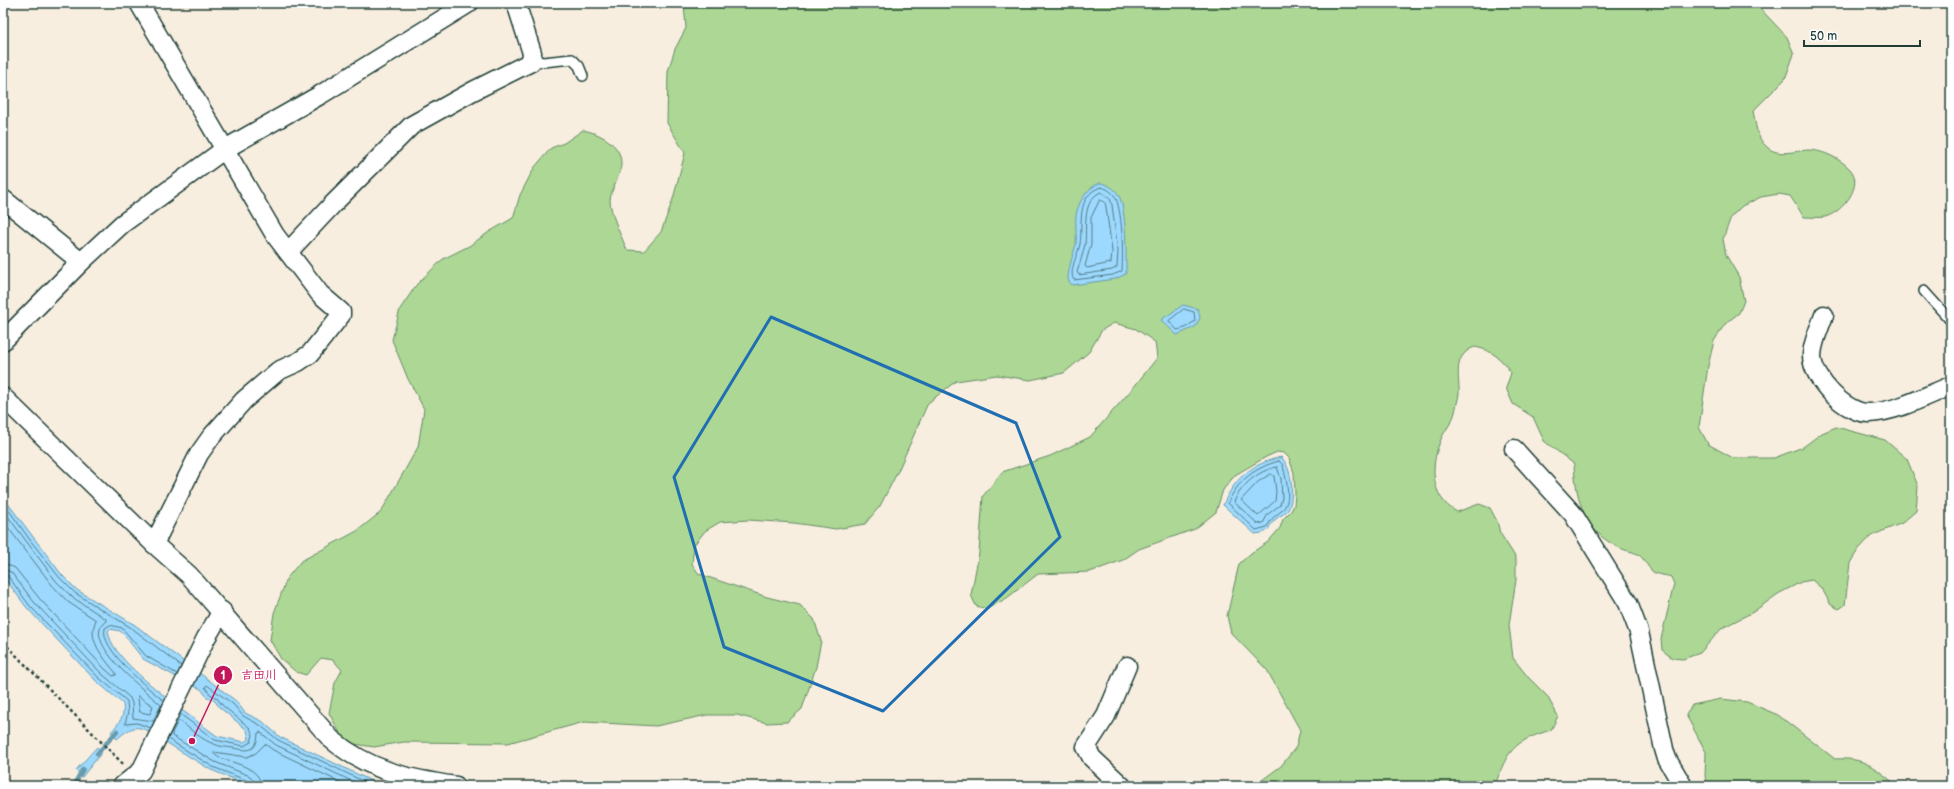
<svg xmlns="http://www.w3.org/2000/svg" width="1954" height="789" font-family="'Balsamiq Sans','Klee One',sans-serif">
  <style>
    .green { fill: #acd794; stroke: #668a64 }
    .water { fill: #9dd9fe; stroke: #6b9bad }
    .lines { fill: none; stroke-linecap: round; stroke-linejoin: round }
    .shore { stroke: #517b85; stroke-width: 1 }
    .stream { stroke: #6b9bad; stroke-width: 4.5 }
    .lane-casing { stroke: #1f3d34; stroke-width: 12 }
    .street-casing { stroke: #1f3d34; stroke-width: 21 }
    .path { stroke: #1f3d34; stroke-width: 2.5; stroke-dasharray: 3 3; stroke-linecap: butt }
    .lane { stroke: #fff; stroke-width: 9 }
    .street { stroke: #fff; stroke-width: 18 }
    .marked { fill: none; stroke: #1f6fb2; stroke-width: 3; stroke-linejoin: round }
    .leader { fill: none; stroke: #c2185b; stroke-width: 1.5 }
    .callout-dot { fill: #c2185b; stroke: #fff; stroke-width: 1.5 }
    .mark-label { font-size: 12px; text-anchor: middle; font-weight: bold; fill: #fff }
    .callout-label { font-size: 12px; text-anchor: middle; font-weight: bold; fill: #c2185b; stroke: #fff; stroke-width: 3; stroke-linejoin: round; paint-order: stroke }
  </style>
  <rect width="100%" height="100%" fill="#f7eee0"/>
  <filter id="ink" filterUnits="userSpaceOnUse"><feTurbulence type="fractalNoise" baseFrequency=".025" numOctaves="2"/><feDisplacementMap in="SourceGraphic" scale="8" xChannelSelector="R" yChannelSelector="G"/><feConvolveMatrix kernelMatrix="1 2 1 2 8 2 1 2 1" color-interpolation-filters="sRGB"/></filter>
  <g filter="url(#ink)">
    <g class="green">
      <path d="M682 3H1755L1787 37 1794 54 1785 79 1753 111C1756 124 1756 138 1767 147 1778 157 1794 151 1808 150 1822 150 1839 158 1849 168 1866 184 1842 213 1825 217 1819 218 1810 217 1804 217L1790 196 1779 194 1761 197 1742 206 1731 217 1723 239 1726 255 1739 277 1744 301 1739 313 1725 324 1714 341 1708 366 1699 427 1708 444 1733 458H1774L1803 447 1822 433 1836 427 1885 440 1907 459 1918 486 1916 511 1902 523 1871 536 1858 550 1850 563 1845 605 1839 609 1831 605 1822 589 1812 580 1801 582 1778 594 1753 612 1722 628 1700 653 1683 659 1672 658 1662 650 1661 639 1674 584 1671 577C1666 575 1657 575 1653 572 1647 567 1644 557 1637 554 1632 551 1627 551 1622 549 1585 533 1576 502 1574 464L1544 441 1533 417 1513 404 1506 388 1511 373C1502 359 1492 350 1475 347 1472 348 1467 350 1465 353 1454 363 1460 382 1459 394 1458 400 1456 407 1455 412 1453 421 1446 429 1442 437 1430 463 1429 497 1457 512L1479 504 1490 508 1497 521 1500 533 1516 558V580L1509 625 1513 658 1528 677 1547 696 1558 716 1551 730C1514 741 1507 750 1495 786H1254L1281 766 1296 747 1300 730 1267 670 1231 633 1227 616 1239 564 1251 553 1268 542 1280 528 1283 519 1291 511 1294 505 1295 494 1294 473 1289 458 1284 453 1277 452 1266 457 1235 475 1223 490 1216 512 1195 529 1139 549 1123 560 1090 572 1038 574 1007 598 987 609 976 606 971 595 979 553 983 496 1002 472 1050 456 1090 437 1133 388 1157 358 1155 342 1136 329 1114 323 1102 330 1089 352 1064 373 1030 380 997 375 956 381 928 403 898 471 880 506 865 524 836 529 794 523 748 520 720 522 705 531 694 545 692 564 699 574 767 597 800 605 814 619 821 641 816 667 802 709 787 722 767 723 737 715H707L656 726 584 722 508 743 404 742 374 747 354 744 341 735 329 713 335 683 342 670 333 660 321 658 306 675 296 672 281 659 270 640 274 613 287 578 301 561 357 531 381 512 418 447 424 409 408 379 392 340 400 309 417 284 443 259 469 246 489 232 513 218 520 195 534 168 551 148 564 143 583 130C599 133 622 144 621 164 621 176 611 188 610 200 610 213 622 238 627 250L644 251 661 232 673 199 685 153 667 123 668 71 675 49 686 28 684 5Z"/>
      <path d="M1721 699 1747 702 1778 715 1835 759C1866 757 1874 768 1898 786H1707L1705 776 1706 752 1686 715 1692 705Z"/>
    </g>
    <g class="water">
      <path d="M1100 183C1107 184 1114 188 1118 194 1127 209 1126 256 1126 274L1115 279 1072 285 1068 280C1068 268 1073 256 1076 244 1077 235 1075 225 1076 216 1078 202 1087 188 1100 183Z"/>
      <polygon points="1183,305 1198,309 1200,318 1195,327 1177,335 1161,320"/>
      <path d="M1281 457C1292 467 1295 496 1288 510 1285 514 1279 516 1276 519 1265 529 1273 532 1255 534L1223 505C1235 477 1252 464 1281 457Z"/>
      <path d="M3 497 62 575 77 590 135 625 191 667 184 681 143 659 125 636 120 631 110 629 108 631C111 656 154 687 173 703L156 736C138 724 133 725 117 739L111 732C119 723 125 717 123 704L95 680 27 608 3 576Z"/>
      <polygon points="193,668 236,701 245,713 262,721 280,737 382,786 251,786 211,770 159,738 175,705 217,736 244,742 249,739 247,730 219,707 215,701 207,697 201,689 186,683"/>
      <polygon points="97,747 102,752 82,777 76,770"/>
    </g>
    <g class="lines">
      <g class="shore">
        <path d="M1101 187C1106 188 1111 191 1114 195 1123 208 1123 255 1122 271L1113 275 1074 280C1068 272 1078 254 1080 244 1083 226 1075 195 1101 187Z"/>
        <path d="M1101 192 1110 198 1112 205 1118 251 1117 267 1112 270 1079 275 1077 272C1080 263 1083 254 1085 244 1087 229 1081 200 1101 192Z"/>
        <polygon points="1100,200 1105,202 1106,207 1112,251 1111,263 1087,268 1085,266 1091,244 1091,218"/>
        <polygon points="1184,309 1194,312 1195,321 1185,328 1177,330 1169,321"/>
        <path d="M1279 461 1283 465C1285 477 1292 497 1284 508 1277 516 1273 515 1267 527L1256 530 1228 503C1237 481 1256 467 1279 461Z"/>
        <path d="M1277 467 1281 479 1282 498 1280 505 1268 514 1263 523 1258 524 1234 502C1241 485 1259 470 1277 467Z"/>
        <polygon points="1271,474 1274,476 1276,491 1275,501 1258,516 1241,500 1258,482"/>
        <polyline points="3,502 30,540 59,577 75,593 133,629 181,666"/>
        <path d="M3 510 56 581 72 597 106 619V621C78 640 148 693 161 705L153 721 133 718 132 703 130 698 101 673 34 602 11 572 3 569"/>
        <path d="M3 521 52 585 68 602 96 620C95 623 93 627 93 632 93 647 107 662 116 673V675L113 676 105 669 39 598 15 568 3 563"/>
        <polyline points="3,574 8,576 30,606 98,677 127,701 128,712 125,724 137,723 151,728"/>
        <polygon points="138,696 153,706 150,714 140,712"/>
        <path d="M164 701C149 689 99 649 105 628L110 625 122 628 146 656 177 674"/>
        <polyline points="180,714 215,740 244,746 251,742 253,735 250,728 222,705 217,698 210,694 205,687 207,685 233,704 243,716 260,725 278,740 373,786"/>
        <polyline points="168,739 213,767 248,781 250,786"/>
        <path d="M255 786 254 781 250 776 215 762 172 736V733L178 721H180C190 729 202 740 214 744 220 747 227 747 233 748 248 751 257 753 258 733L260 732 276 745 362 786"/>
        <path d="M261 786C261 767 232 763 218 757L214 754V752L247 757 256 753 265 744 273 750 348 786"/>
      </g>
      <g class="stream">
        <polyline points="97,754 117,731"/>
        <polyline points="76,786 76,781 83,769"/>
      </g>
      <defs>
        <g id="lane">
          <polyline points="532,60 543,62 572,59 579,66 583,76"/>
          <polyline points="1924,291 1951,321"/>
        </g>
        <g id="street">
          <polyline points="139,3 275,235 320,294 341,312 341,315 310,354 298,362 278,371 244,400 211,437 199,454 154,544"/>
          <polyline points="3,199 81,262"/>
          <polyline points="288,252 333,204 412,125 473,91 531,62 532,53 516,3"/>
          <path d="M1824 315C1820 327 1812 343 1812 356 1812 379 1847 415 1870 413 1899 411 1925 396 1951 386"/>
          <polyline points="3,341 81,262 122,224 225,149 320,95 469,3"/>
          <path d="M3 397 154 544 189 575 331 739C369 771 409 779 456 786"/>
          <polyline points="1514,449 1573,514 1628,603 1639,632 1664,749 1667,759 1683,786"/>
          <polyline points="122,786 141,771 206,638 222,611"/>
          <polyline points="1122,786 1092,758 1086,747 1106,716 1127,666"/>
        </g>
      </defs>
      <use href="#lane" class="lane-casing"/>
      <use href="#street" class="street-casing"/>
      <polyline class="path" points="3,642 123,764"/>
      <use href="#lane" class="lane"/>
      <use href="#street" class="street"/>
    </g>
  </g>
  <path class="marked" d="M771 317 1016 423 1060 537 883 711 724 647 674 477Z"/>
  <path class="leader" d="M192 741L223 675"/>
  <g class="callout-dot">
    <circle cx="192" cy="741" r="4"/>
    <circle cx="223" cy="675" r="10"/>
  </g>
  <g class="mark-label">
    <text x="223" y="679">1</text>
  </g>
  <g class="callout-label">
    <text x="259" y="679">吉田川</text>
  </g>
  <rect width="1954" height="789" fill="none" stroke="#fff" stroke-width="16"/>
  <rect x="8" y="8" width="1938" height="773" fill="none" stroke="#1f3d34" stroke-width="1.5" filter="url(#ink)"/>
  <path d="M1804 40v6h116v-6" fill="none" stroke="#1f3d34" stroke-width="2"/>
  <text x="1810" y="40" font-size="12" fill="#1f3d34" stroke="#ffffff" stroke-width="3" paint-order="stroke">50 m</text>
</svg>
